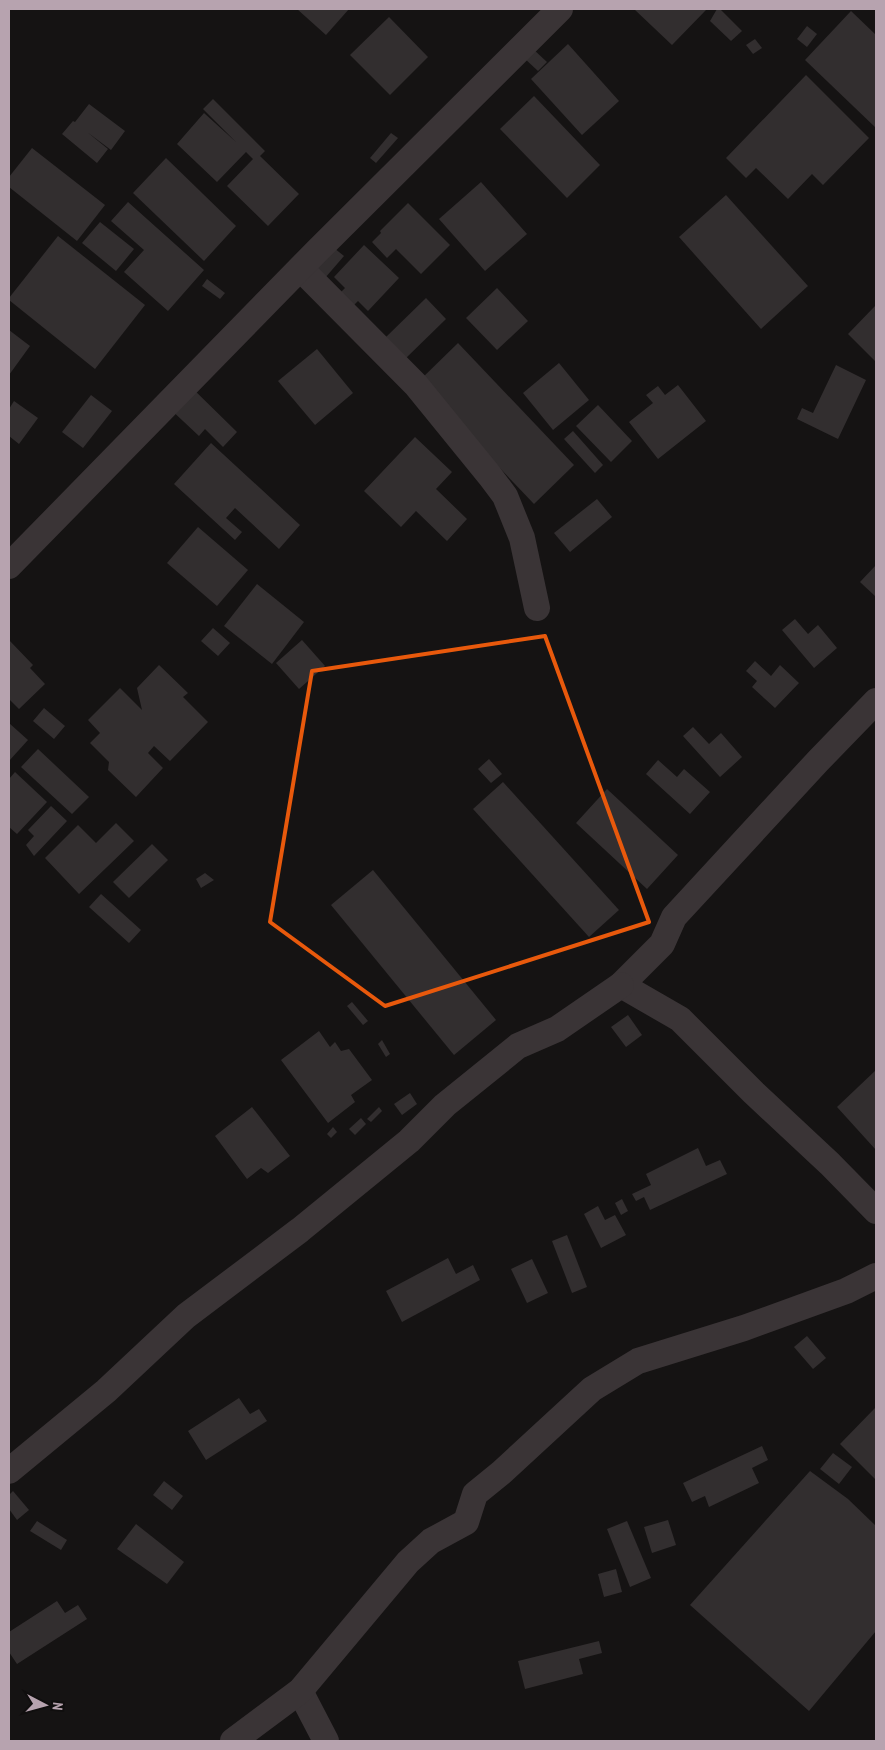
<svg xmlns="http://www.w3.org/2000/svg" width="885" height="1750" font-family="'PT Sans Narrow',sans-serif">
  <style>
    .building { fill: #322e2f }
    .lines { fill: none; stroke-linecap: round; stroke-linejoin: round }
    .minor { stroke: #3a3436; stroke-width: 26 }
    .marked { fill: none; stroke: #e8590c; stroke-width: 4; stroke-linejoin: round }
  </style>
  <rect width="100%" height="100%" fill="#151313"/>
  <g class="building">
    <polygon points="297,9 349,9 326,35"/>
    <polygon points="634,9 704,9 706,10 672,45"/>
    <polygon points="717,9 720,9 742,31 731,41 710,21"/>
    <polygon points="851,11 876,35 876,128 805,60"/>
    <polygon points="389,17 428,57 390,95 350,55"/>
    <polygon points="807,26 817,34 807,47 797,39"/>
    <polygon points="755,39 762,48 753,54 746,45"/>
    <polygon points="568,44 619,101 582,135 531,79"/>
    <polygon points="533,49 547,62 538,71 524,58"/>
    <polygon points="806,75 869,138 823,185 812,174 788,199 756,168 746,178 726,158"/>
    <polygon points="534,96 600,165 567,198 500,129"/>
    <polygon points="213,99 265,151 260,156 299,194 268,226 227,186 253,159 246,152 217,182 177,144 204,113 236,142 203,109"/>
    <polygon points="89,104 125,131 111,150 87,132 108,149 97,163 62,134 73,121 75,122"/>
    <polygon points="391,133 398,138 376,163 370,158"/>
    <polygon points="32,148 105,205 77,241 9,187 9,177"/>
    <polygon points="166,158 236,226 204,261 133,193"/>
    <polygon points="481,182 527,234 485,271 439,219"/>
    <polygon points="726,195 808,286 761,329 679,237"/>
    <polygon points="128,202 204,270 168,311 124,272 144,250 111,221"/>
    <polygon points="408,203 450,245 421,274 396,249 387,258 372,242 381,233 380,231"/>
    <polygon points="100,222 134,249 116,271 82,243"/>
    <polygon points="58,236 145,305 95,369 9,300 9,298"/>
    <polygon points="329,244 344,256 325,278 311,265"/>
    <polygon points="364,245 399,278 368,311 358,301 350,309 336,297 345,288 334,277"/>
    <polygon points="207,279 225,293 220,299 202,286"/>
    <polygon points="497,288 528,321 497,350 466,318"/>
    <polygon points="426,298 446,319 405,359 385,338"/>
    <polygon points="876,305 876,362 848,334"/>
    <polygon points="9,330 30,346 9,375"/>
    <polygon points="458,343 574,465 534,504 418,382"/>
    <polygon points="317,349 353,393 315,425 278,381"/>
    <polygon points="559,363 589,400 553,430 523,393"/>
    <polygon points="836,365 866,380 838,439 797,419 802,408 813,413"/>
    <polygon points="188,384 237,432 223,447 205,429 199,436 167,406"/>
    <polygon points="678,385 706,421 658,459 629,422 653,403 646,395 658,386 665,395"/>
    <polygon points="91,395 112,411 83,448 62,432"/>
    <polygon points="14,401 38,418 19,444 9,436 9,409"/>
    <polygon points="598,405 632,441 611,462 576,426"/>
    <polygon points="573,431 603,465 595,473 564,439"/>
    <polygon points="415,437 452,472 436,489 467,519 447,541 416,511 401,527 364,491"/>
    <polygon points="211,443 300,525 279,549 235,508 226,518 242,532 235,540 174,484"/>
    <polygon points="597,499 612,517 570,552 554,533"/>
    <polygon points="198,527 248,570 217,606 167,563"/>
    <polygon points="876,565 876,597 860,582"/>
    <polygon points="257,584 304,622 272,664 224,626"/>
    <polygon points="795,619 808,634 818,625 837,648 814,668 782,630"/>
    <polygon points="213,628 230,643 218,656 201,641"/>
    <polygon points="9,640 33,665 30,668 45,684 19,709 9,699"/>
    <polygon points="302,640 325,666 299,689 276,663"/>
    <polygon points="755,661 771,676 780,665 799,683 775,708 752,687 757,681 746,671"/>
    <polygon points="159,665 188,693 183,697 208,722 170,761 154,746 148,753 163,768 136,797 108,770 109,762 90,743 100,733 88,720 120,688 142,710 137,688"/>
    <polygon points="44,708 65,726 54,739 33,721"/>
    <polygon points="9,723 28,740 9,761"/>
    <polygon points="693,727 709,744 721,733 742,757 720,777 683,736"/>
    <polygon points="38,749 89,797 72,814 21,767"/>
    <polygon points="489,759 502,774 491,783 478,769"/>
    <polygon points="658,760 677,777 684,769 710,792 690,814 646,774"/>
    <polygon points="15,772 47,802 17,834 9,827 9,779"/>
    <polygon points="503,782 619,910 589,937 473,809"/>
    <polygon points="607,789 678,855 647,889 576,823"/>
    <polygon points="51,806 67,821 34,856 26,845 34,836 28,830"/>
    <polygon points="116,823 134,841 79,894 45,858 78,825 96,843"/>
    <polygon points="152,844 168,860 129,898 113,882"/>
    <polygon points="373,870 496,1020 454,1055 331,905"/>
    <polygon points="205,873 214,880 201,888 196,879"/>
    <polygon points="101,894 141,930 129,943 89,907"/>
    <polygon points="352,1002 368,1021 363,1025 347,1006"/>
    <polygon points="628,1015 642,1035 626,1047 611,1027"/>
    <polygon points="319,1031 330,1047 335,1042 341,1051 349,1049 372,1080 351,1095 355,1102 328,1123 281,1060"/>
    <polygon points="382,1040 390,1054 386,1057 378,1044"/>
    <polygon points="876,1070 876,1150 837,1107"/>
    <polygon points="410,1093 417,1104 402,1115 394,1104"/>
    <polygon points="252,1107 290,1156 268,1173 261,1168 247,1179 215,1136"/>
    <polygon points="379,1107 382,1111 371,1122 367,1119"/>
    <polygon points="361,1118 366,1124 355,1135 349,1129"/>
    <polygon points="333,1127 337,1132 331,1138 327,1134"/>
    <polygon points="698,1148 706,1166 720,1160 727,1174 650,1210 644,1197 636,1201 632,1194 651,1185 646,1174"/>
    <polygon points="622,1199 628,1211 621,1215 615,1203"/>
    <polygon points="598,1206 605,1220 615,1215 626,1235 601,1248 584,1214"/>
    <polygon points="567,1235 587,1287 572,1293 552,1241"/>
    <polygon points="448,1258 456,1274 473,1265 480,1280 402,1322 386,1291"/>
    <polygon points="532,1259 548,1293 527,1303 511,1269"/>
    <polygon points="807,1336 826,1358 813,1369 794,1347"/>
    <polygon points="239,1398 250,1414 259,1409 267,1421 206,1460 188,1431"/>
    <polygon points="876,1407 876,1480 840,1444"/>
    <polygon points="762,1446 768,1460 752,1468 759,1483 709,1507 705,1496 692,1502 683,1483"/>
    <polygon points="833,1453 852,1467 839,1484 820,1469"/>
    <polygon points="810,1471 848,1499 876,1526 876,1631 809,1711 690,1605"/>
    <polygon points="164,1481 183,1496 172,1510 153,1495"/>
    <polygon points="13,1491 29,1510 17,1520 9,1509 9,1495"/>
    <polygon points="668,1520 676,1545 652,1553 644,1527"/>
    <polygon points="37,1521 67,1540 61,1550 30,1531"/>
    <polygon points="627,1521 651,1578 630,1587 607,1529"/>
    <polygon points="136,1524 184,1562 167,1584 117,1549"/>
    <polygon points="616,1569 622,1592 604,1597 598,1574"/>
    <polygon points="57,1601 65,1613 78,1605 87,1619 17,1664 9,1652 9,1632"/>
    <polygon points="599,1641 602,1653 579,1659 583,1674 525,1689 518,1661"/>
  </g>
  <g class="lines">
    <g class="minor">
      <polyline points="301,269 416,385 490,476 505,496 522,538 537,608"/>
      <polyline points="9,566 317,251 560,9"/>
      <polyline points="876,701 818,761 674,917 662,944 621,985 680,1019 754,1093 830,1164 876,1211"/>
      <polyline points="9,1471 106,1391 186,1316 300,1230 409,1141 445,1105 518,1046 557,1029 621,985"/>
      <polyline points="300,1691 326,1741"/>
      <polyline points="233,1741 300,1691 408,1562 431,1541 466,1522 475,1494 502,1472 592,1389 638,1361 744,1328 846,1291 876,1276"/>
    </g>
  </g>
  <path class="marked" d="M545 636 649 922 385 1006 270 922 312 671Z"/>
  <rect width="885" height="1750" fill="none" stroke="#b7a3af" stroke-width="20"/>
  <g transform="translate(45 1705) rotate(96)" stroke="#100e0e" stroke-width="4" paint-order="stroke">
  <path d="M0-4L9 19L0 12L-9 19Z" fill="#b7a3af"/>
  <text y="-8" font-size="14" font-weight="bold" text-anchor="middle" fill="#b7a3af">N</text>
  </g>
</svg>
